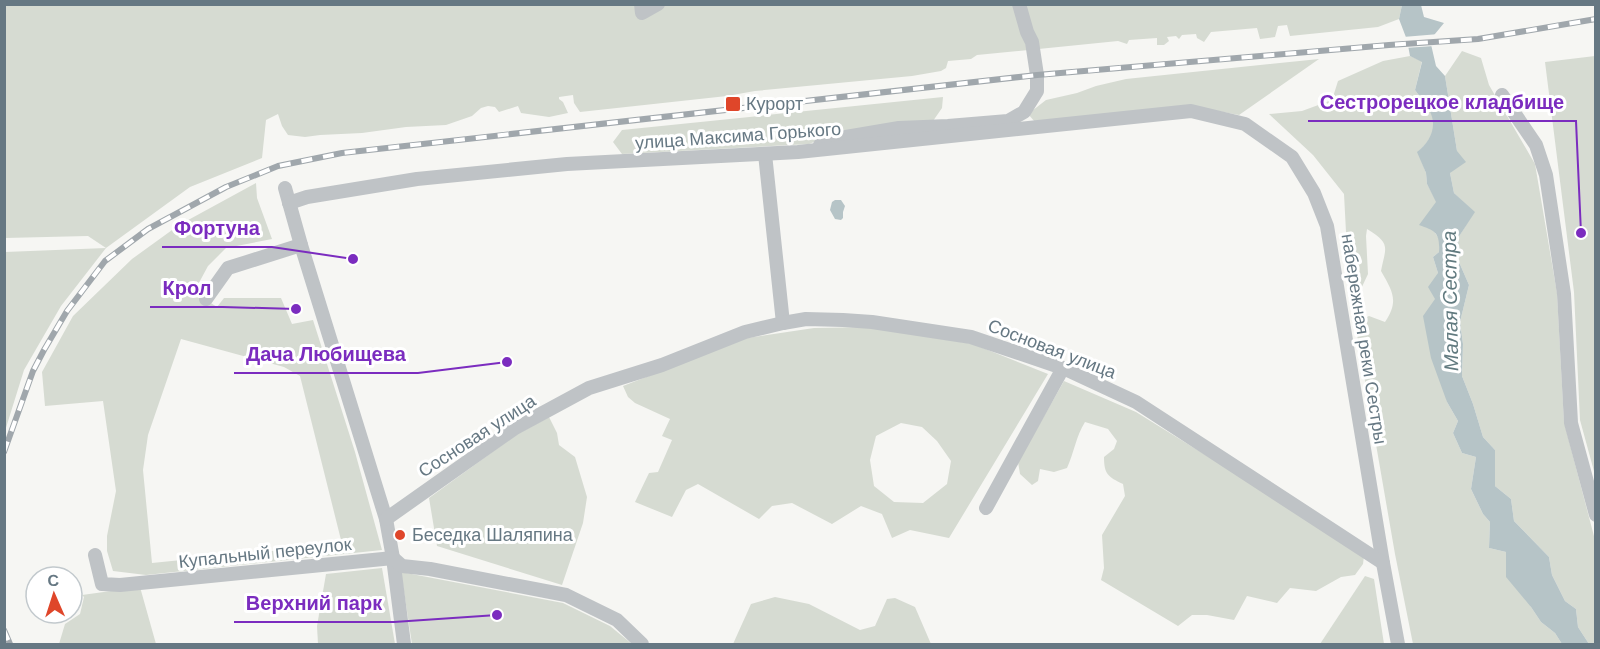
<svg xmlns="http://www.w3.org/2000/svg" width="1600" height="649" font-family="Helvetica,sans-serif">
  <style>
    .green { fill: #d6dbd2; fill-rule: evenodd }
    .water { fill: #b6c4c7 }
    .pier { fill: #f6f6f3 }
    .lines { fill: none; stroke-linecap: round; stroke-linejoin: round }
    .minor { stroke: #bfc3c6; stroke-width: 14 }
    .rail-casing { stroke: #a0a7ac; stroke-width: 6 }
    .rail { stroke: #fff; stroke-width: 4; stroke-dasharray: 11; stroke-linecap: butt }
    .poi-dot { fill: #df462a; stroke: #fff; stroke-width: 2 }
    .labels { text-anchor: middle; stroke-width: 6; stroke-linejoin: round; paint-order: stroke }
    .poi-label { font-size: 18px; fill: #667883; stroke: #fff; text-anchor: start }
    .street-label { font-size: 18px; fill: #667883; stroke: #fff }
    .water-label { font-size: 20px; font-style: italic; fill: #617a7f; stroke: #fff }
    .leader { fill: none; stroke: #7b2cbf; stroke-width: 2 }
    .callout-dot { fill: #7b2cbf; stroke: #fff; stroke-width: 2 }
    .callout-label { font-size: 20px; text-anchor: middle; font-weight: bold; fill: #7b2cbf; stroke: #fff; stroke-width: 6; stroke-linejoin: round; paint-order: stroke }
  </style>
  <rect width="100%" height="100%" fill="#f6f6f3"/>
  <g class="green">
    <polygon points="5,5 1402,5 1399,19 1378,27 1290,36 1287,25 1278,26 1275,37 1260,39 1257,28 1211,32 1204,42 1197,38 1196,34 1182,35 1179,39 1176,36 1167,37 1169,41 1164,45 1157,45 1157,38 1129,40 1127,44 1118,41 977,55 971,59 948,61 946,68 941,71 912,76 755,91 727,96 580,112 574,103 573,95 559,97 559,99 563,102 568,113 549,117 521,113 518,106 499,112 495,107 488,106 481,108 472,116 446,125 406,127 362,133 320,135 305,137 288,135 282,126 278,114 266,120 262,158 190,187 106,248 61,306 24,370 5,431 5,252 106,248 88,236 5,238"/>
    <polygon points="1462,51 1481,58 1489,85 1535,164 1557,293 1564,422 1595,540 1595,644 1589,644 1578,627 1576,609 1565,601 1552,575 1549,557 1514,521 1511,499 1495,486 1495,450 1483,437 1473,404 1462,376 1463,344 1460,322 1469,285 1459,262 1458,238 1474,212 1454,193 1450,173 1457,151 1445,76"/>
    <path d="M1410 56 1422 61 1415 90C1420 97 1428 105 1432 114 1438 128 1429 143 1418 152L1426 173 1427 184 1437 202 1430 212 1433 230 1440 240 1439 252 1433 257 1438 273 1435 299 1447 402 1458 421 1453 433 1462 453 1476 457 1471 489 1483 514 1490 522 1489 548 1506 552 1531 607 1541 622 1555 633 1562 644H1413L1395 554 1356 329 1363 319 1369 316 1385 322C1399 301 1393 292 1381 271 1386 246 1391 244 1367 229L1366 236 1368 274 1360 291 1359 303H1351L1349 289 1344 194 1313 155 1269 114 1302 111 1332 100 1338 81 1383 61Z"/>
    <polygon points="1595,56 1596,56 1595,475 1580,420 1574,292 1545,62"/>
    <polygon points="1319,59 1239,115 1191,106 1035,122 1028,114 1046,100 1077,93 1096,86 1126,79"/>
    <polygon points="943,97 942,108 933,121 841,131 809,144 622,154 613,142 622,130"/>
    <path d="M256 183 257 198 272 239 226 248 208 266 194 292 217 307 224 298H281L292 324 313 320 355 452 382 550 146 575 113 571 107 551V536L116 491 103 401 45 406 42 372 73 316 132 259 179 225ZM181 339 284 367 300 376 342 544 152 563 143 470 148 435Z"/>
    <path d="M870 327 973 344 1048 374 949 538 910 530 892 538 882 514 861 506 832 524 792 503 772 506 759 519 698 484 686 490 672 517 635 502 649 473 658 472 672 440 662 436 670 419 635 403 628 397 623 386 747 338 814 328ZM901 423 922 427 937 441 951 461 947 484 923 503 894 502 874 486 870 460 876 436Z"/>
    <path d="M1064 381 1136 412 1291 508 1364 556 1363 564 1355 575 1341 577 1316 591 1290 588 1277 603 1247 596 1234 620 1207 615H1192L1178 626 1101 580 1104 568 1102 535 1125 496 1123 484C1108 477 1104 474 1104 457L1114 449 1117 441 1108 429 1085 422C1076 436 1074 453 1067 468L1054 472 1040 469 1038 481 1032 485 1020 474 1018 462Z"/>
    <polygon points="549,417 557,433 559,445 575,457 587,497 583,523 562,585 437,546 429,498 516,435"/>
    <polygon points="382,568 395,644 318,644 317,626 326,574"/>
    <polygon points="401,572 563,603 610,626 632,644 412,644"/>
    <polygon points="1365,576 1374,579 1384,644 1320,644"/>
    <polygon points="140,587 156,644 59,644 65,624 80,614 84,597 82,595"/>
    <polygon points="775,597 809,604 860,630 875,626 887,599 895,598 915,607 931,644 733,644 751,604"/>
  </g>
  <g class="water">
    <path d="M1402 5H1421L1424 17 1444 23 1430 40 1436 66 1445 76 1457 151 1466 162 1450 173 1454 193 1475 212 1458 238 1459 262 1469 285 1460 322 1463 344 1462 376 1473 404 1483 437 1495 450V486L1511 499 1514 521 1549 557 1552 575 1565 601 1576 609 1578 627 1589 644H1562L1555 633 1541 622 1531 607 1506 577V552L1489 548 1490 522 1483 514 1471 489 1476 457 1462 453 1453 433 1458 421 1447 402 1431 358 1423 316 1435 299 1428 287 1438 273 1433 257 1439 252C1440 233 1436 231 1419 225L1436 202 1427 184 1426 173 1417 152C1429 143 1437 128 1431 114 1428 105 1420 97 1415 90L1422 62 1410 56 1407 40 1399 19Z"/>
    <polygon points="835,200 841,200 845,206 843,212 843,218 841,220 835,219 830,210 832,202"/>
  </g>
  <polygon class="pier" points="1439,34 1433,41 1434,46 1405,48 1403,37"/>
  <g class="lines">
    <g class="minor">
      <polyline points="641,4 642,13 658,4"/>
      <polyline points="1502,95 1536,145 1546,175 1564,294 1571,423 1596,515"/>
      <polyline points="820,145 840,138 899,128 948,126 1008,121 1024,112 1037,91 1037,75 1032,42 1027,32 1019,4"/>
      <polyline points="765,154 783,323"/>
      <polyline points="285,188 301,245 386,519 393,558 404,644"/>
      <polyline points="289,203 307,197 417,179 567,164 798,152 1191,111 1245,124 1292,157 1314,193 1327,226 1383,563 1398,644"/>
      <polyline points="206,299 228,268 301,245"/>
      <polyline points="986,508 1063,368"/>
      <polyline points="386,519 515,428 589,388 662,365 745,332 783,323 806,319 843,320 872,322 971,337 1063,368 1136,402 1383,563"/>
      <polyline points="95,555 102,584 120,585 393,558 402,566 430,569 566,595 617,620 642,644"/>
    </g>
    <defs>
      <g id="rail">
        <polyline points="4,452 33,371 44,350 67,311 105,261 148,229 226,187 278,166 342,153 1037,75 1389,45 1478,39 1596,19"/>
        <polyline points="4,630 10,644"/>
      </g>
    </defs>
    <use href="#rail" class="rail-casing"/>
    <use href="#rail" class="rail"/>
  </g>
  <g class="poi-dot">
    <rect x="725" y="96" width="16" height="16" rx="3"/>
    <circle cx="400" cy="535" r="6"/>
  </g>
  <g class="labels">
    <g class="poi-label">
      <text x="746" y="110">Курорт</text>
      <text x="412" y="541">Беседка Шаляпина</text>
    </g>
    <g class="street-label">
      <text transform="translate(738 136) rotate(-4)" y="6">улица Максима Горького</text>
      <text transform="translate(1364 339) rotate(81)" y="6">набережная реки Сестры</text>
      <text transform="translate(1052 349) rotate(21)" y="6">Сосновая улица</text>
      <text transform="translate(477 436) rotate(-33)" y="6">Сосновая улица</text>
      <text transform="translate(265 553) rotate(-6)" y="6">Купальный переулок</text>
    </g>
    <g class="water-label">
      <text transform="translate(1450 301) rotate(-91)" y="7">Малая Сестра</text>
    </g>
  </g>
  <path class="leader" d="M1581 233L1576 121H1308M353 259L272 247H162M296 309L223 307H150M507 362L418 373H234M497 615L394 622H234"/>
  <g class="callout-dot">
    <circle cx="1581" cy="233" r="6"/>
    <circle cx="353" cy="259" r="6"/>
    <circle cx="296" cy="309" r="6"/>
    <circle cx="507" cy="362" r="6"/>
    <circle cx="497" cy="615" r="6"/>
  </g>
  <g class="callout-label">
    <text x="1442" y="109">Сестрорецкое кладбище</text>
    <text x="217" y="235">Фортуна</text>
    <text x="187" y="295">Крол</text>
    <text x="326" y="361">Дача Любищева</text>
    <text x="314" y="610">Верхний парк</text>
  </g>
  <rect width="1600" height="649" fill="none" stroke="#667883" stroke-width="12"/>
  <g transform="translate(54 595) rotate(357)"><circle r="28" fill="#ffffff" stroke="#c2c9cd" stroke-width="1.5"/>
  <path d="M0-4.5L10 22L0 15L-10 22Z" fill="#df462a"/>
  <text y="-9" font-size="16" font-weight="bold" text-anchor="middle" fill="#667883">С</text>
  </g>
</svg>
